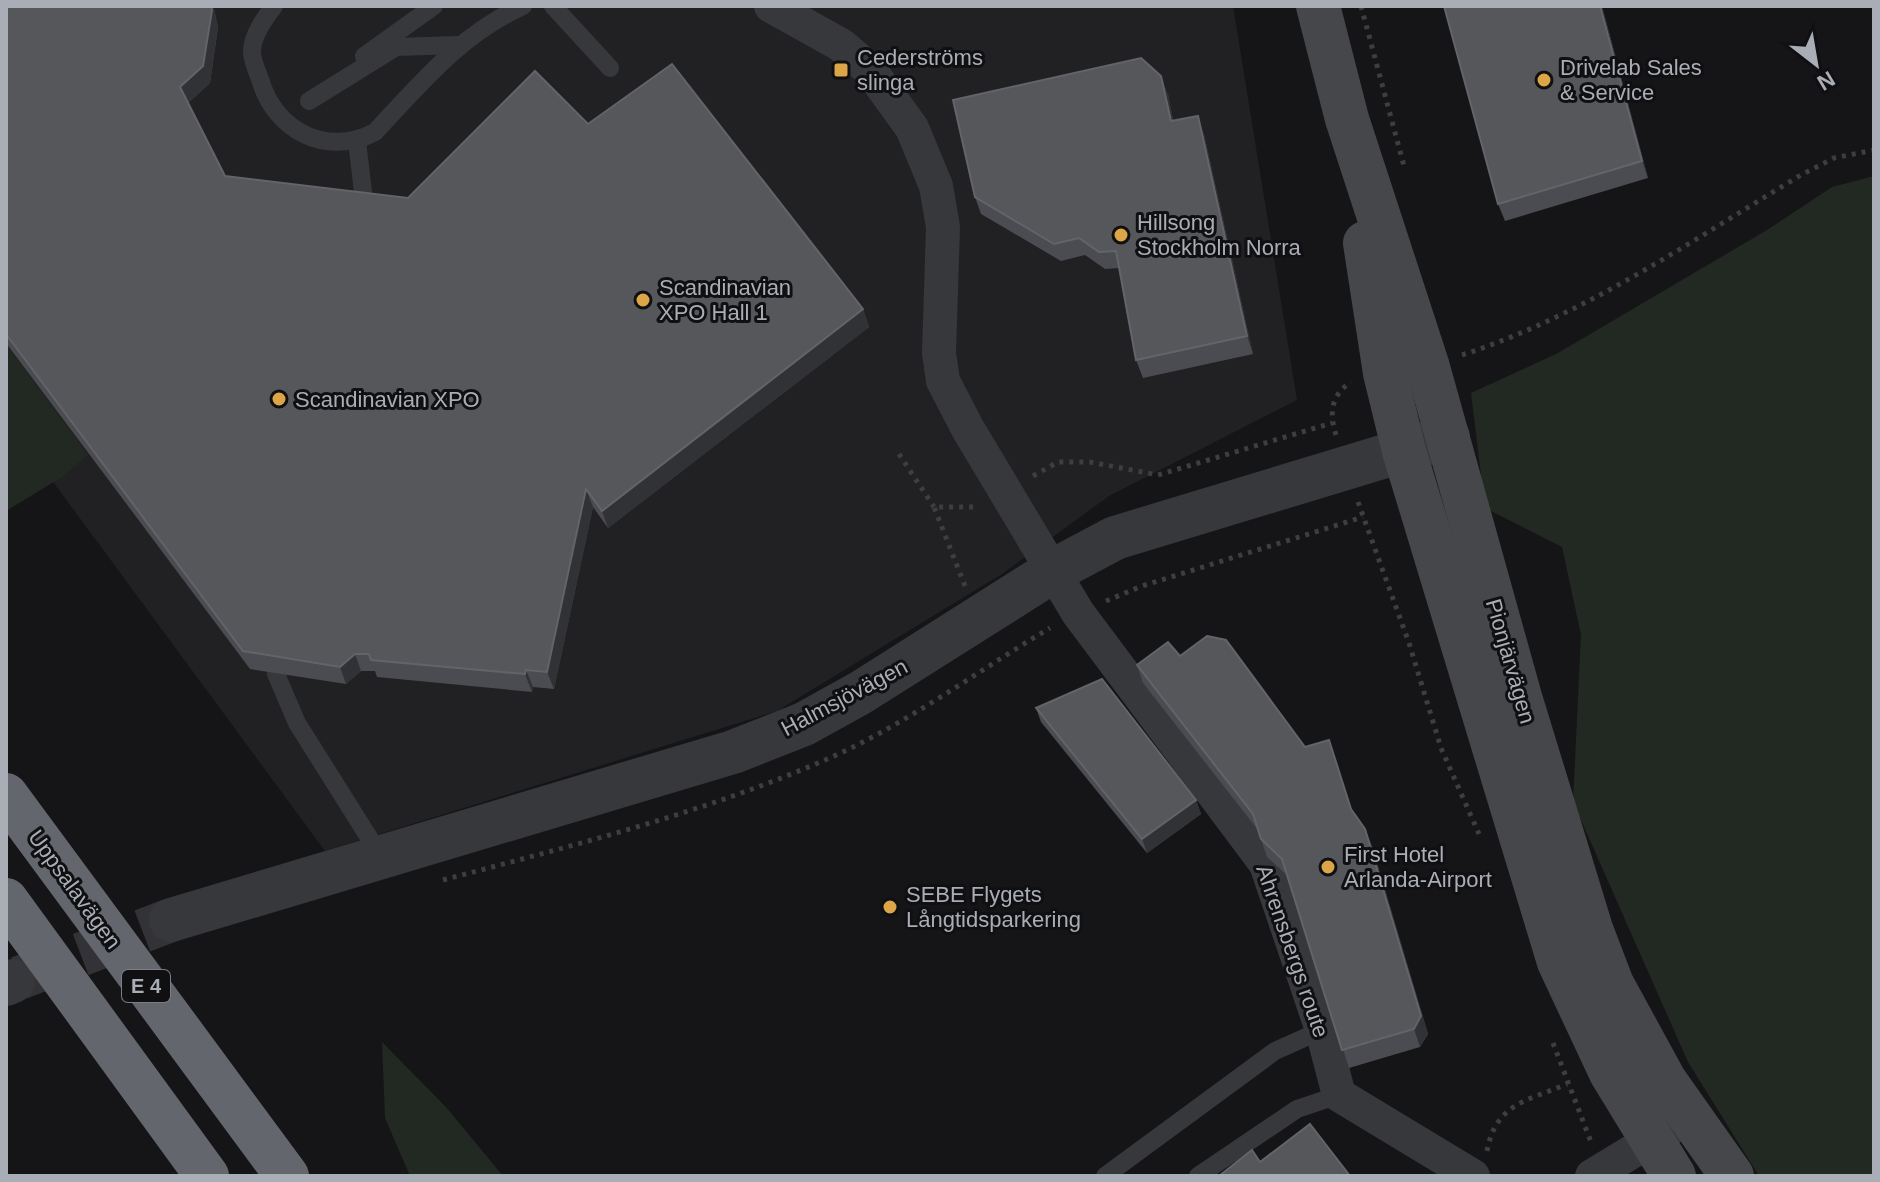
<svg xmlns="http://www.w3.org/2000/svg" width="1880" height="1182" font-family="Helvetica,sans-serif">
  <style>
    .built { fill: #212123 }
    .green { fill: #222822 }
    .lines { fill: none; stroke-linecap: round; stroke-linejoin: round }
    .tertiary-tunnel { stroke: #333337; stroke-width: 44; stroke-dasharray: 44 22; stroke-linecap: butt }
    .path { stroke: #3d3e42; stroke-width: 5; stroke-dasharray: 4 6; stroke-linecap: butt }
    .service { stroke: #37383b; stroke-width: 18 }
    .minor { stroke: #37383b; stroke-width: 34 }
    .tertiary { stroke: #37383b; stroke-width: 44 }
    .secondary { stroke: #45474b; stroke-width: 44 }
    .motorway { stroke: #63666c; stroke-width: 44 }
    .wall { fill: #4b4c51 }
    .shaded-wall { fill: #313235 }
    .building { fill: #55575b; stroke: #626469; stroke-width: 2 }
    .poi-dot { fill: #dba548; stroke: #101012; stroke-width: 3 }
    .labels { text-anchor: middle; stroke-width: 6; stroke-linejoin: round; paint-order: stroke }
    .shield { fill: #101012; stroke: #7b7e84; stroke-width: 2 }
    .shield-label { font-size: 20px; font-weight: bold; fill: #a9adb5 }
    .poi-label { font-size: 22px; fill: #a9adb5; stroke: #101012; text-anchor: start }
    .street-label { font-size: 22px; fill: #a9adb5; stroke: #101012 }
  </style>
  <rect width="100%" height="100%" fill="#151517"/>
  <polygon class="built" points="6,6 1233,6 1297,400 1109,496 1002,574 777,711 325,851 6,418"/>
  <g class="green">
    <polygon points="1874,176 1874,1176 1759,1176 1688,1062 1573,802 1581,635 1562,547 1485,508 1471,393 1558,353 1767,230 1832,187"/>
    <polygon points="6,344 88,455 62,477 6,511"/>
    <polygon points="382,1042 446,1107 503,1176 410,1176 385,1118"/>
  </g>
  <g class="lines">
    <polyline class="tertiary-tunnel" points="19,978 171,920"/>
    <g class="path">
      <polyline points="1361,6 1404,166"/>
      <path d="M1462 355C1585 315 1691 241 1801 175L1834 158 1874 150"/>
      <path d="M1336 435C1329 413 1331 395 1351 382"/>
      <polyline points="899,454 934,507"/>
      <polyline points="1033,476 1058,462 1090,462 1158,475 1332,423"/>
      <polyline points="1358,502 1409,643 1441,748 1479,834"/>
      <polyline points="965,586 934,507 979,507"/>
      <polyline points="1106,601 1142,586 1363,517"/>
      <path d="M443 880C571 846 703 813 825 760 904 726 976 672 1050 628"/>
      <polyline points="1553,1043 1591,1142"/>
      <path d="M1487 1151C1496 1103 1527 1101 1567 1084"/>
    </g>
    <g class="service">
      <path d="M274 6C265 18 253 34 252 50 251 58 257 71 260 79 274 130 326 158 375 132 421 83 461 34 523 6"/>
      <polyline points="553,6 610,68"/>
      <polyline points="364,56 434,6"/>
      <polyline points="309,101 396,47 457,45"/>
      <polyline points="357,141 365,209"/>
      <polyline points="276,674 297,723 380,855"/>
      <polyline points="1105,1176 1275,1051 1322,1030"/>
      <polyline points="1198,1176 1297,1109 1339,1095"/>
    </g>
    <g class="minor">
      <polyline points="771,6 841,45 870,70 912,128 936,186 943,227 939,353 943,381 968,429 1078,613 1266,864 1322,1030 1339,1095 1473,1176"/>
      <polyline points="1592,1176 1671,1128"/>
    </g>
    <g class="tertiary">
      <polyline points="171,920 733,752 804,724 860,693 1053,571 1115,538 1448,437"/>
      <polyline points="6,984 13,981"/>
    </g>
    <g class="secondary">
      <polyline points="1318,6 1347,119 1427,364 1520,697 1591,929 1612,984 1665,1081 1732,1176"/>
      <polyline points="1365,243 1385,373 1404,451 1559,962 1611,1073 1674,1176"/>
    </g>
    <g class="motorway">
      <polyline points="6,795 287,1176"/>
      <polyline points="6,900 207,1176"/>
    </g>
  </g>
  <g class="wall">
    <polygon points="6,6 215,6 214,9 218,27 210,83 188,103 225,176 408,198 588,124 863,309 869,327 608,528 593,507 554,689 533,687 532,692 377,677 375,671 361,671 346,684 250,669 6,343"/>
    <polygon points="1444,6 1602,6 1648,178 1505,221 1498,204"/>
    <polygon points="1168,94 1173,121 1204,134 1253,354 1143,378 1136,360 1119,268 1105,269 1085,255 1061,261 981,214 975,197"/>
    <polygon points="1180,656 1305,747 1329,740 1352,811 1365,829 1372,846 1428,1034 1420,1047 1349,1068 1287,875 1267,857 1258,830 1143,683 1137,665"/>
    <polygon points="1036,708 1196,800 1201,814 1147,853 1041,722"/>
  </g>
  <g class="shaded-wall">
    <polygon points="211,6 215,6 214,9 218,27 210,83 186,105 180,87"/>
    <polygon points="1600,6 1602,6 1648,178 1642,161"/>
    <polygon points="1161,76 1168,94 1177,139 1171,121"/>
    <polygon points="1198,116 1204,134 1253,354 1247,336"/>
    <polygon points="863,309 869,327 608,528 602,511"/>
    <polygon points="586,489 593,507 554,689 547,672"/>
    <polygon points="355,654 361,671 346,684 340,667"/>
    <polygon points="526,670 533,687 532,692 525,674"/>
    <polygon points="1196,800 1201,814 1147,853 1142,839"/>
    <polygon points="1365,829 1372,846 1428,1034 1420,1047 1414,1029"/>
  </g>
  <g class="building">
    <polygon points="6,6 211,6 212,10 203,66 180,87 225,176 408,198 535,71 588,124 672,64 863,309 602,511 586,489 547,672 526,670 525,674 371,660 369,654 355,654 340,667 243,651 6,334"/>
    <polygon points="1444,6 1600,6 1642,161 1498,204"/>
    <polygon points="1141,58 1161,76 1171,121 1198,116 1247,336 1136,360 1116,251 1099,252 1079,238 1054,244 975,197 953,100"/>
    <polygon points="1207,636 1226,640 1305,747 1329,740 1351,809 1365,829 1421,1016 1414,1029 1342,1050 1282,859 1261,839 1253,814 1137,665 1168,642 1180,656"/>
    <polygon points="1102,679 1196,800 1142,839 1036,708"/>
    <polygon points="1310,1124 1350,1176 1219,1176 1252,1150 1260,1162"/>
  </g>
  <g class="poi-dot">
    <rect x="833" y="62" width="16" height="16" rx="4"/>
    <circle cx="1544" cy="80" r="8"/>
    <circle cx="1121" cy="235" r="8"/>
    <circle cx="643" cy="300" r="8"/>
    <circle cx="279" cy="399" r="8"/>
    <circle cx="1328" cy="867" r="8"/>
    <circle cx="890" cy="907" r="8"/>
  </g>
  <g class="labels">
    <rect class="shield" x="122" y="970" width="48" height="32" rx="6"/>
    <g class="shield-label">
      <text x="146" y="993">E 4</text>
    </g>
    <g class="poi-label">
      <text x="857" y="65">Cederströms<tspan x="857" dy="25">slinga</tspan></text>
      <text x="1560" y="75">Drivelab Sales<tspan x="1560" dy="25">&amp; Service</tspan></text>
      <text x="1137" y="230">Hillsong<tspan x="1137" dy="25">Stockholm Norra</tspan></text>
      <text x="659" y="295">Scandinavian<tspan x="659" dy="25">XPO Hall 1</tspan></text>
      <text x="295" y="407">Scandinavian XPO</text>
      <text x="1344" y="862">First Hotel<tspan x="1344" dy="25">Arlanda-Airport</tspan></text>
      <text x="906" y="902">SEBE Flygets<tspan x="906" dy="25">Långtidsparkering</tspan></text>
    </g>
    <g class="street-label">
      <text transform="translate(1511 661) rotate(74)" y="8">Pionjärvägen</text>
      <text transform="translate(844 697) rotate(-28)" y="8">Halmsjövägen</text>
      <text transform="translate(75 889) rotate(54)" y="8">Uppsalavägen</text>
      <text transform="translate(1293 951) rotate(71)" y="8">Ahrensbergs route</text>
    </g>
  </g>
  <rect width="1880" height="1182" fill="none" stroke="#a9adb5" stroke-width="16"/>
  <g transform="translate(1816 64) rotate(149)" stroke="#101012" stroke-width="6" paint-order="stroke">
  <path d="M0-6L14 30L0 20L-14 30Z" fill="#a9adb5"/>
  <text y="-12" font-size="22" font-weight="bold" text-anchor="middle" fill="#a9adb5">N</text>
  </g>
</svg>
